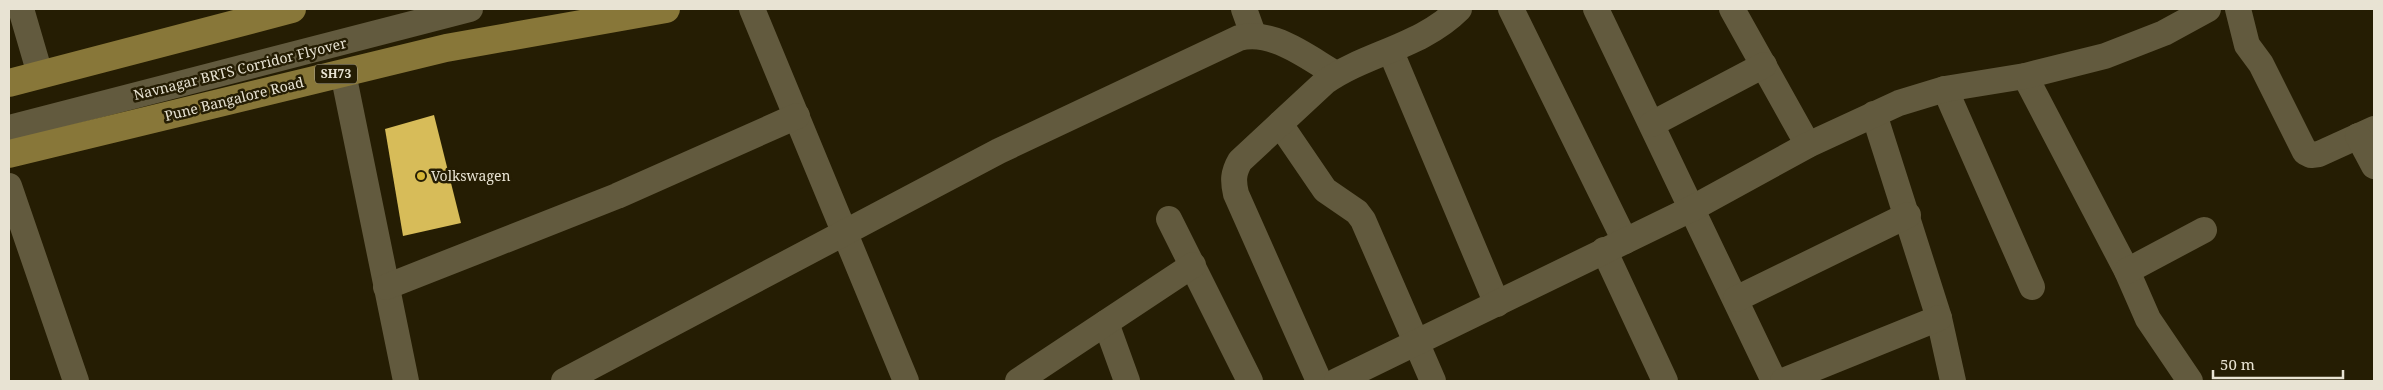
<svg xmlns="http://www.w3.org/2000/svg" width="2383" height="390" font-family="'Noto Serif',serif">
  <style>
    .building { fill: #d7bc59 }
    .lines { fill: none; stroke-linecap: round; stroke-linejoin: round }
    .minor { stroke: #625a3e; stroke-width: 26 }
    .major { stroke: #887739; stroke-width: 28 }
    .poi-dot { fill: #d6b534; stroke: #251d03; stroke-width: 2 }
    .labels { text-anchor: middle; stroke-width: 5; stroke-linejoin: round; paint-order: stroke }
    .shield { fill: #251d03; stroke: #aea895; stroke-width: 1 }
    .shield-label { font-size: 12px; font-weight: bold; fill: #e8e3d3 }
    .street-label { font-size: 14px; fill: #e8e3d3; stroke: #251d03 }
    .poi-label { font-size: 14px; fill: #e8e3d3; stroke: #251d03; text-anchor: start }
  </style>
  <rect width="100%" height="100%" fill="#251d03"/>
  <polygon class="building" points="434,115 461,223 403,236 385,129"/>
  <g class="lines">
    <g class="minor">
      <polyline points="21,9 40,74"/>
      <polyline points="752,9 906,381"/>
      <polyline points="1244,9 1253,34"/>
      <polyline points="1511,9 1625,241"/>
      <polyline points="1596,9 1774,381"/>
      <polyline points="1732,9 1808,145"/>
      <polyline points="2238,9 2247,45 2261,64 2305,152 2311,155 2319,154 2374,129"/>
      <polyline points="1391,52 1497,304"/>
      <polyline points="343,73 406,381"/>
      <polyline points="2025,76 2127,271 2148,319 2190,381"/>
      <polyline points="1945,89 2032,287"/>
      <polyline points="1874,114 1939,318 1953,381"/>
      <polyline points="1280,124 1325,190 1357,212 1363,220 1433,381"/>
      <polyline points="1652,124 1764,65"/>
      <polyline points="9,128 470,9"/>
      <polyline points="2358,136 2374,166"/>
      <polyline points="9,186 76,381"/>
      <polyline points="1169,219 1250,381"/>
      <polyline points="1604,250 1665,381"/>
      <polyline points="2127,271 2204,230"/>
      <polyline points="386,287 617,196 797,116"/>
      <polyline points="1736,299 1908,215"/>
      <polyline points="1106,323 1127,381"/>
      <path d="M564 381 999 151 1239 38C1273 29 1308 58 1336 74"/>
      <polyline points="1018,381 1193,265"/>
      <path d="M1319 381 1236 194C1233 181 1233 173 1240 161L1325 82C1366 53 1421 47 1459 9"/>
      <polyline points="1337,381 1693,208 1808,145 1899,103 1945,89 2025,76 2105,56 2164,33 2208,9"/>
      <polyline points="1783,381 1939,318"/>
    </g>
    <g class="major">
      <polyline points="9,83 292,9"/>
      <polyline points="9,154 446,48 666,9"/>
    </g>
  </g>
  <circle class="poi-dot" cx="421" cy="176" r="5"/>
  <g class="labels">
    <rect class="shield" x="315" y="64.5" width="42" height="19" rx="4"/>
    <g class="shield-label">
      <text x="336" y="78">SH73</text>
    </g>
    <g class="street-label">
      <text transform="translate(240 69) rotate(-14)" y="5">Navnagar BRTS Corridor Flyover</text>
      <text transform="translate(234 99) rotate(-14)" y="5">Pune Bangalore Road</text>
    </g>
    <g class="poi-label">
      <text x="431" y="181">Volkswagen</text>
    </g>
  </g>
  <rect width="2383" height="390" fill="none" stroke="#e8e3d3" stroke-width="20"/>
  <path d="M2213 370v8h130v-8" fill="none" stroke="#e8e3d3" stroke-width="2.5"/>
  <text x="2220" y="370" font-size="15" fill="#e8e3d3" stroke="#251d03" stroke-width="4" paint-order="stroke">50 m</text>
</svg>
